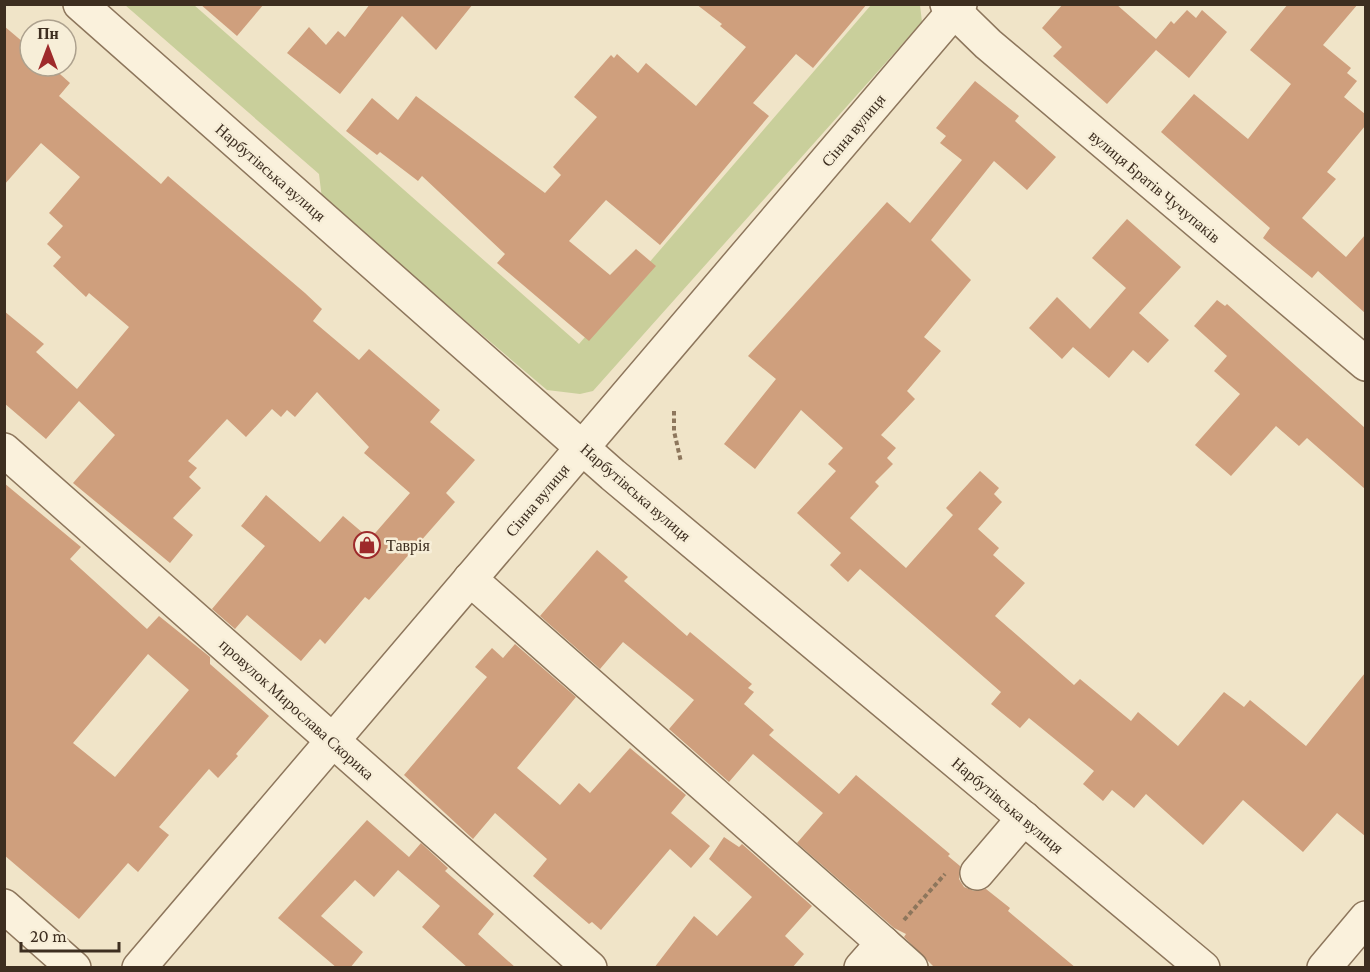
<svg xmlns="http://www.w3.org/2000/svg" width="1370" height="972" font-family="'Crimson Pro',serif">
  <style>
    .green { fill: #c9cf9b }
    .building { fill: #cf9f7d; fill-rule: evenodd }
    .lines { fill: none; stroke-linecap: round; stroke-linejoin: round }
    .minor-casing { stroke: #8d765c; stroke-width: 36 }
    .path { stroke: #8d765c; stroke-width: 4; stroke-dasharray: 4.5 3; stroke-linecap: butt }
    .minor { stroke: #faf1dc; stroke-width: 33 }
    .labels { text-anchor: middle; stroke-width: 5; stroke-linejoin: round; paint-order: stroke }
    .street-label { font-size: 16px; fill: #3d2e20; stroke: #f7eed8 }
    .poi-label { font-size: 16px; fill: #3d2e20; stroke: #f7eed8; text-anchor: start }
  </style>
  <rect width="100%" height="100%" fill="#f0e4c8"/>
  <polygon class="green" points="125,5 194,5 579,344 871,5 920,5 922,22 593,391 580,394 547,390 322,199 319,174"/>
  <g class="building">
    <polygon points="200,4 264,4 237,36"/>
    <polygon points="370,4 473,4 436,50 402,16 340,94 287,53 309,27 326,45 338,31 345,37"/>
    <polygon points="696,4 867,4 813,68 796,54 753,103 769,116 660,245 606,200 569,241 610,275 636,249 656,266 589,341 497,263 505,254 422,176 418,181 380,152 377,155 346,131 372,98 398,120 416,96 545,193 561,175 553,167 597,117 574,97 611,55 614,58 617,54 638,73 646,63 696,106 746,47 720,26 722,24"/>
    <polygon points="1063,4 1116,4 1156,39 1171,21 1174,24 1187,10 1196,18 1202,10 1227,32 1189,78 1156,50 1107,104 1053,56 1062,47 1042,28"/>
    <polygon points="1288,4 1358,4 1323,45 1351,68 1347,73 1357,81 1344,97 1365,114 1365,126 1327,172 1336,179 1302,218 1346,257 1365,235 1365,313 1318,271 1312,278 1263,238 1270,228 1161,132 1194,94 1248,139 1291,84 1250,50"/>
    <polygon points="4,26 30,48 30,66 51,66 70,83 59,96 161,184 168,176 305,293 322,309 313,321 359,360 369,349 440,410 430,422 475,460 446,493 455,502 369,600 365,597 325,644 320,639 301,661 247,615 235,629 212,609 265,546 241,526 266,495 320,542 343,516 370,539 410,493 364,453 369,447 317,392 295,417 287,410 281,417 272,409 246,437 227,419 188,461 197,468 189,477 201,488 173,518 193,535 170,563 73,483 115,435 79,401 46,439 4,403 4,311 44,344 36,352 77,389 129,327 89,293 86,297 53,266 61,257 47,244 63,226 49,213 80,177 41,143 4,185"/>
    <polygon points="975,81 1019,116 1015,121 1056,157 1027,190 994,161 931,240 971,280 924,337 941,351 907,391 915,399 881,435 896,448 887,458 893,464 875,482 879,486 850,518 906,568 953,515 946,508 980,471 999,488 994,494 1002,502 978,529 999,548 993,555 1025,583 995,616 1074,685 1080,679 1131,721 1138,712 1178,746 1224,692 1244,707 1250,700 1306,746 1365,673 1365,836 1337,813 1303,852 1243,800 1203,845 1146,794 1134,808 1112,790 1103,801 1083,784 1094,771 1029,718 1020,728 991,704 1001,692 860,569 848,582 830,565 841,553 797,513 836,471 828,464 843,448 801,410 755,469 724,444 776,379 748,356 887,202 910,223 962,160 940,143 946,136 936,128"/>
    <polygon points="1127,219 1181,267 1139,313 1169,340 1148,363 1133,350 1109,378 1073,347 1062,359 1029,328 1057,297 1090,329 1126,288 1092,258"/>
    <polygon points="1217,300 1225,306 1227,304 1365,428 1365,489 1307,438 1299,446 1276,426 1231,476 1195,445 1240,394 1214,371 1227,356 1194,326"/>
    <path d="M4 483 81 547 70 559 147 629 159 616 210 657V664L269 716 236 754 238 756 218 778 209 769 159 827 169 835 138 872 128 863 79 919 4 855ZM148 654 189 690 115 777 73 743Z"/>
    <polygon points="597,550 628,577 624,581 687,636 690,632 752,684 748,688 754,692 744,704 774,730 769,735 839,794 856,775 950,854 948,856 960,866 959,879 964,887 974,891 986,889 1010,908 1008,911 1076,968 935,968 904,937 906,934 894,928 797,843 823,813 753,754 729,782 669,729 694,700 623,642 600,669 540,616"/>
    <polygon points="515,644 576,697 517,768 560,805 579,783 590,793 630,748 686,795 671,813 710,846 691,868 670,849 601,930 592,922 589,924 533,876 547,859 495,813 473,839 404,775 487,677 475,667 492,648 503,658"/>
    <polygon points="367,820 409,857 421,843 448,868 445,871 494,914 478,934 516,968 468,968 422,927 440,906 398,870 374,897 355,880 321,916 363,952 350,968 337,968 278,918"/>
    <polygon points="724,837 739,847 742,844 812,906 785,936 804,954 792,968 654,968 694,916 717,936 752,897 709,859"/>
  </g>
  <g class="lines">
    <defs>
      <g id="minor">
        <polyline points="80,4 613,475 1203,968"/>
        <polyline points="947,4 988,44 1366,364"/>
        <polyline points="4,450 590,968"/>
        <polyline points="470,579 883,943 861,968"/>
        <polyline points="977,873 1024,818"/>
        <polyline points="4,906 74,968"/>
        <polyline points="883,943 911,968"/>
        <polyline points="139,968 960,4"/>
        <polyline points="1324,968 1366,918"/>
      </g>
    </defs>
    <use href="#minor" class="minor-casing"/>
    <g class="path">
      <polyline points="674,411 674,431 681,462"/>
      <polyline points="904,920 945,874"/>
    </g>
    <use href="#minor" class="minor"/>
  </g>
  <defs>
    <symbol id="shop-ring" viewBox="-11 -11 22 22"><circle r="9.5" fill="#f7eed8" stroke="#9e2a2b" stroke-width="1.5"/><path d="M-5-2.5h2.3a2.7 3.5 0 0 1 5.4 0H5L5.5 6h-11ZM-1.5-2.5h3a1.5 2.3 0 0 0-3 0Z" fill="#9e2a2b"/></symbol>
  </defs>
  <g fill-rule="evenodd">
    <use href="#shop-ring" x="352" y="530" width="30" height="30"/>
  </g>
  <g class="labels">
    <g class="street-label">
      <text transform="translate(853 130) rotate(-50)" y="6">Сінна вулиця</text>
      <text transform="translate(271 172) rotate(41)" y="6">Нарбутівська вулиця</text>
      <text transform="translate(1155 186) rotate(40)" y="6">вулиця Братів Чучупаків</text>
      <text transform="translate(636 492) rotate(41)" y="6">Нарбутівська вулиця</text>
      <text transform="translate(537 500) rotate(-50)" y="6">Сінна вулиця</text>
      <text transform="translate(297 709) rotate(42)" y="6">провулок Мирослава Скорика</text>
      <text transform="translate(1008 805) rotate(40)" y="6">Нарбутівська вулиця</text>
    </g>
    <g class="poi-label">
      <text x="386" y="551">Таврія</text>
    </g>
  </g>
  <rect width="1370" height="972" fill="none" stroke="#3d2e20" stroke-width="12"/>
  <g transform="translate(48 48)"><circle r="28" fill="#f7eed8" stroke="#ada18e" stroke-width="1.5"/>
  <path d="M0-4.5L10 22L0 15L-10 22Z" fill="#9e2a2b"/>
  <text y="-9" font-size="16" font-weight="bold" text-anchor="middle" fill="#3d2e20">Пн</text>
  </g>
  <path d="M21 942v9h98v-9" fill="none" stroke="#3d2e20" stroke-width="3"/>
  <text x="30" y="942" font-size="18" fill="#3d2e20" stroke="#f7eed8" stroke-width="4.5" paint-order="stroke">20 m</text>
</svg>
